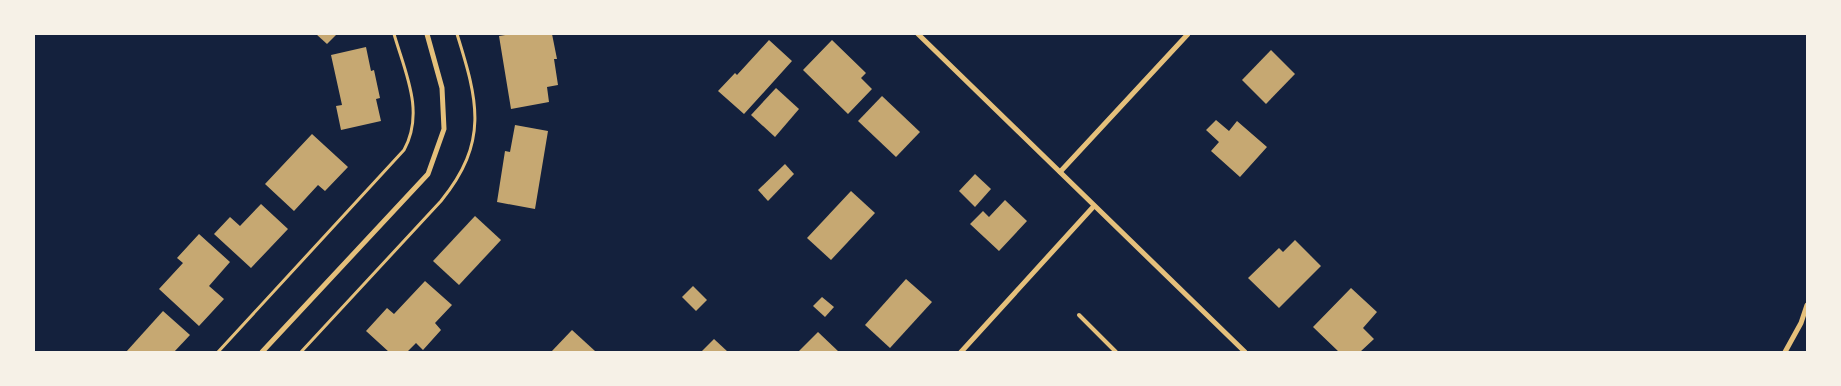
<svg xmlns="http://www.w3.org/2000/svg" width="1841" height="386" font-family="'Golos Text',sans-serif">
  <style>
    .building { fill: #c6a872 }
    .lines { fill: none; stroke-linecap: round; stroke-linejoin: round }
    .path { stroke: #e5c07b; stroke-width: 3 }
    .service { stroke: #e5c07b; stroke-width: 4 }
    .minor { stroke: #e5c07b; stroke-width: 5 }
  </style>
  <rect width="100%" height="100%" fill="#14213d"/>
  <g class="building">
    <polygon points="316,34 337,34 327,44"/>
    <polygon points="511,34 552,34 557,59 554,59 558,85 547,87 549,102 511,109 499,36"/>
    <polygon points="769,40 792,61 744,114 718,91 735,73 737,75"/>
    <polygon points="832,40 866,73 861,78 872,89 848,114 803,70"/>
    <polygon points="366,47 371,71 374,70 380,98 376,99 381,121 341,130 336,106 342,105 331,55"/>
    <polygon points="1271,50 1295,74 1266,104 1242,80"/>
    <polygon points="776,88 799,109 775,137 751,115"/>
    <polygon points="882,96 920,132 896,157 858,121"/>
    <polygon points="1216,120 1229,131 1237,121 1267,147 1240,177 1211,151 1219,142 1206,130"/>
    <polygon points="515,125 548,131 535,209 497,202 505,151 510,152"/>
    <polygon points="312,134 348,167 325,191 318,185 294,211 265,184"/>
    <polygon points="785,164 794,174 768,201 758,190"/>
    <polygon points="975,174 991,189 975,207 959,191"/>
    <polygon points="851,191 875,213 831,260 807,238"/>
    <polygon points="1005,200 1027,221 999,251 970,224 983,211 989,217"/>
    <polygon points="261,204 288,229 251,268 214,234 230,217 240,226"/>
    <polygon points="475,216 501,240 459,285 433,261"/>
    <polygon points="199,234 230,262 209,286 224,299 199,326 159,289 183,263 177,258"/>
    <polygon points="1295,240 1321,266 1279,308 1248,278 1279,248 1283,252"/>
    <polygon points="906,279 932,302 890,348 865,325"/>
    <polygon points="425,281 452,305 435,323 441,330 423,350 416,343 407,352 389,352 366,331 387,308 394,314"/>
    <polygon points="693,286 707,300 696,311 682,297"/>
    <polygon points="1351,288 1377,312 1363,328 1374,339 1360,352 1339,352 1313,327"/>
    <polygon points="822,297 834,307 825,317 813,306"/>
    <polygon points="163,311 190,335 174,352 126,352"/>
    <polygon points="572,330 595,351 593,352 551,352"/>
    <polygon points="818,332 839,352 798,352"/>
    <polygon points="714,339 728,352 701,352"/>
  </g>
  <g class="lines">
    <g class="path">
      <path d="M218 352 404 150C425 112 405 72 394 34"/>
      <path d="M301 352 441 201C489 142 478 101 457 34"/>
    </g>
    <polyline class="service" points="1079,315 1116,352"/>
    <g class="minor">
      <polyline points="918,34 1245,352"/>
      <polyline points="1060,172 1188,34"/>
      <polyline points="262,352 428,174 444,129 442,88 427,34"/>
      <polyline points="961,352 1094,206"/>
      <polyline points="1785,352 1801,323 1807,305"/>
    </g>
  </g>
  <rect width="1841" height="386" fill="none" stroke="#f6f1e7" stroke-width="70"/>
</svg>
